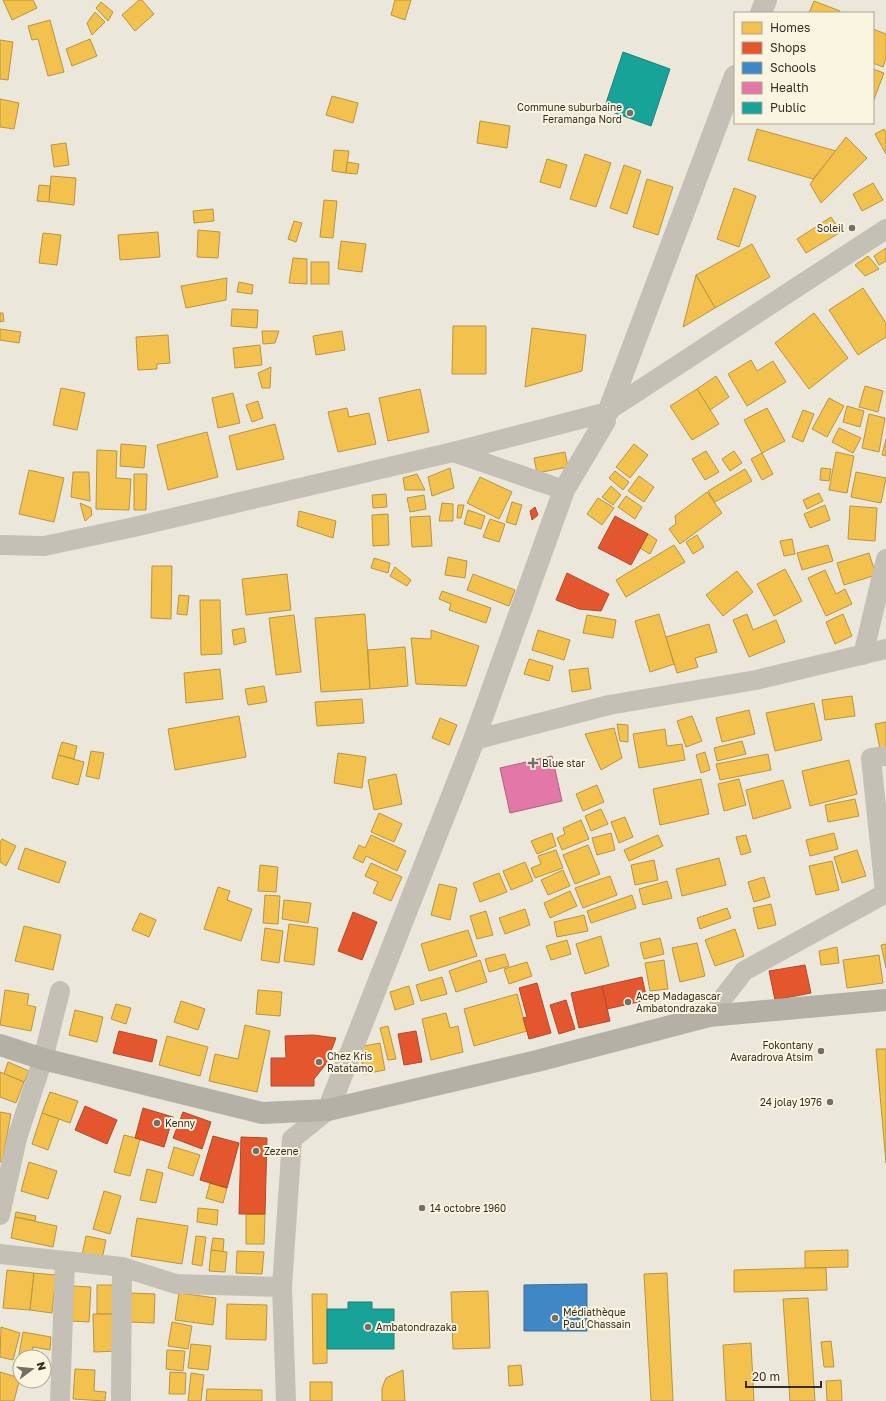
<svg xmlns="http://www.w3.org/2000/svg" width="886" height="1401" font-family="'Golos Text',sans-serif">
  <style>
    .homes { fill: #f2c14e; stroke: #b99541 }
    .shops { fill: #e4572e; stroke: #af4a2b }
    .schools { fill: #3f88c5; stroke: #3c6d95 }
    .health { fill: #e377a8; stroke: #ae6180 }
    .public { fill: #17a398; stroke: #208075 }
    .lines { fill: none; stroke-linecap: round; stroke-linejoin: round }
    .minor { stroke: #c4c0b5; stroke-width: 20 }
    .tertiary { stroke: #c4c0b5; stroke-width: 22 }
    .secondary { stroke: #b5b0a5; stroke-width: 22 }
    .poi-dot { fill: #746e64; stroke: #faf5e1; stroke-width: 1.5 }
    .labels { text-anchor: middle; stroke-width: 4; stroke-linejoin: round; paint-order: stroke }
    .poi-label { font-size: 10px; fill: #342d24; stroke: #faf5e1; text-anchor: start }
  </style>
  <rect width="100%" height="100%" fill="#ebe8db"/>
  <g class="homes">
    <polygon points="3,0 33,0 37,8 12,20"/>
    <polygon points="139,0 142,0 154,14 135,31 122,15"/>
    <polygon points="395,0 411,0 405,20 391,15"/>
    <polygon points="814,1 840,11 839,13 809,13"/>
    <polygon points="101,2 113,12 108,21 96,8"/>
    <polygon points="95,12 105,22 92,35 87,23"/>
    <polygon points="50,20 64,72 48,76 38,39 32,40 28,26"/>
    <polygon points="873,29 886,34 886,58 883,67 873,63"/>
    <polygon points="90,39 97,56 72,66 66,49"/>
    <polygon points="0,40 13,42 8,80 0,79"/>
    <polygon points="873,69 884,73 873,102"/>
    <polygon points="332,96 358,103 353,123 326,115"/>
    <polygon points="0,99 19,103 14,129 0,127"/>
    <polygon points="480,121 510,126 507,148 477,143"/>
    <polygon points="757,129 836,151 813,179 748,160"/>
    <polygon points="884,129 886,133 886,154 875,134"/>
    <polygon points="846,137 867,158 821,203 810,184"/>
    <polygon points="66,143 69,165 54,167 51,145"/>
    <polygon points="334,150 349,151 346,173 332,171"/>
    <polygon points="585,154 611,163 596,207 570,199"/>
    <polygon points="547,159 567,165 560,188 540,182"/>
    <polygon points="347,162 359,164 357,174 346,173"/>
    <polygon points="624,165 641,171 627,214 610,208"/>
    <polygon points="51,176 76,178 74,205 49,202"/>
    <polygon points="647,179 673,187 658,235 633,227"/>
    <polygon points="873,183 883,200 862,211 853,194"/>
    <polygon points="39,185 50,186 49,202 37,201"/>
    <polygon points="734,188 756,196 739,247 717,239"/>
    <polygon points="324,200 337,201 333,238 320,237"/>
    <polygon points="213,209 214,221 194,223 193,211"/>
    <polygon points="831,217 841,232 806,253 797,239"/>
    <polygon points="294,221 302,223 296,242 288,239"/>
    <polygon points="198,230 220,232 218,258 197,257"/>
    <polygon points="158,232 160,257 120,260 118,235"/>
    <polygon points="43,233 61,235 57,265 39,263"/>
    <polygon points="341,241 366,244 362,272 338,269"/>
    <polygon points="752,244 770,277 715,308 696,275"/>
    <polygon points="886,248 886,261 879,265 874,256"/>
    <polygon points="868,256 879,269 865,276 855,265"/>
    <polygon points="293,258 307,259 307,284 289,283"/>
    <rect x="311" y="262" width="18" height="22"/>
    <polygon points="696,275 715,308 683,327"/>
    <polygon points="227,278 226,300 186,308 181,286"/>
    <polygon points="239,282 253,285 252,294 237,292"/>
    <polygon points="863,288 886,323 886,337 858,355 829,310"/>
    <polygon points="232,309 258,310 257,328 231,326"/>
    <polygon points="0,313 3,313 4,321 0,322"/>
    <polygon points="814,313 848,358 809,389 775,343"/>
    <polygon points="453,326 486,326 486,374 452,374"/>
    <polygon points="532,328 586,335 582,371 525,387"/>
    <polygon points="0,329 21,332 19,343 0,340"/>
    <polygon points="262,331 279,331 275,343 263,344"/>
    <polygon points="342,331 345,350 316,355 313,336"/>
    <polygon points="168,335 170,363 157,364 157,369 138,370 136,337"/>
    <polygon points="260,345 262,365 235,368 233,348"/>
    <polygon points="751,360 757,371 773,361 786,382 747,406 728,374"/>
    <polygon points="271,367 270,388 262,388 258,373"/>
    <polygon points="716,376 729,397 710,410 697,389"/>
    <polygon points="865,386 883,391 878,412 859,407"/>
    <polygon points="61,388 85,393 77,430 53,425"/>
    <polygon points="420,389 429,432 388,441 379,398"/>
    <polygon points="697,389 719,424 692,440 670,406"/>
    <polygon points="233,393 240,423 218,428 212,398"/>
    <polygon points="829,398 844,406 827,437 812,429"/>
    <polygon points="258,401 263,418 252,422 246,405"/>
    <polygon points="847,406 864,411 860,427 843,422"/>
    <polygon points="347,408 349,417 369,413 376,444 338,452 328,412"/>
    <polygon points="767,408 785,441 762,453 744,420"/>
    <polygon points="803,410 814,414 803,442 792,437"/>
    <polygon points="869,414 885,418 879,452 862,448"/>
    <polygon points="275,424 284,459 237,470 229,436"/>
    <polygon points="839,428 861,438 853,453 832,442"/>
    <polygon points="207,432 218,477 168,490 157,445"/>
    <polygon points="886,439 886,456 882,455"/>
    <polygon points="121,444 146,446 144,468 120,466"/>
    <polygon points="634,444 648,455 630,478 616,467"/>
    <polygon points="97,450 117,451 116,478 131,479 129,510 96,509"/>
    <polygon points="706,451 719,472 705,480 692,459"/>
    <polygon points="734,451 742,463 730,471 722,459"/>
    <polygon points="565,452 568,467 537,473 534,458"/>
    <polygon points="836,452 854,456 847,493 829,490"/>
    <polygon points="762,453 773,474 762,480 751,459"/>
    <polygon points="450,468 454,488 432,496 428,477"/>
    <polygon points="821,468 831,469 829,481 820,480"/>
    <polygon points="745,469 752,481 715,502 708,491"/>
    <polygon points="29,470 64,478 54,522 19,514"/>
    <polygon points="615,471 629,482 623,490 609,478"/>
    <polygon points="73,472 89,472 90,501 71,497"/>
    <polygon points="856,472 886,478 881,503 851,497"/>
    <polygon points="134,474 147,474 146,510 134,510"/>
    <polygon points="417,474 425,490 405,490 403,478"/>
    <polygon points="639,476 654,487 644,502 628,491"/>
    <polygon points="480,477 512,492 499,519 467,503"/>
    <polygon points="611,486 621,495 613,505 602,497"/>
    <polygon points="707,492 722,513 680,544 669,529 676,524 675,516"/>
    <polygon points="819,493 823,501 807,509 803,500"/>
    <polygon points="386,494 387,507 373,508 372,495"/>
    <polygon points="424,495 426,509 410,512 407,498"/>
    <polygon points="626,496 642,507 635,519 618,507"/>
    <polygon points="598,498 614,508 602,525 587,514"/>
    <polygon points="512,502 522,505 516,525 506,522"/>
    <polygon points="80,503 91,508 92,515 85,521"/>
    <polygon points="442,503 453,504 453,521 439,521"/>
    <polygon points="458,505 464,505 461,518 457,518"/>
    <polygon points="825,505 830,520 810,528 804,514"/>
    <polygon points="850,506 877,508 875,541 848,539"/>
    <polygon points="468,510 485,516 481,529 464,524"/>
    <polygon points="299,511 336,521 333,538 297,526"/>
    <polygon points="388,514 389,545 373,546 372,515"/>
    <polygon points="430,516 432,546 412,547 410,517"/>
    <polygon points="490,519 505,524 499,542 483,537"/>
    <polygon points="648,534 657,540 650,554 640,548"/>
    <polygon points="697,535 704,547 693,554 686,542"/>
    <polygon points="792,539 795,554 784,556 780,541"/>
    <polygon points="674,545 685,562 626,597 616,580"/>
    <polygon points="828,545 833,561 802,570 797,553"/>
    <polygon points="869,553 876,575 844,585 837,563"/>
    <polygon points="448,557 467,561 465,578 445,575"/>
    <polygon points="374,558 390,563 388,573 371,568"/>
    <polygon points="152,566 172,566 171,619 151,618"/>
    <polygon points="395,567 411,580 407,586 390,576"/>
    <polygon points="785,569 802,601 774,616 757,584"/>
    <polygon points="825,570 836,594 845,589 852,604 826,616 808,578"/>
    <polygon points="737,571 753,592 723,616 706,595"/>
    <polygon points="287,574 291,610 246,615 242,579"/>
    <polygon points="473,574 515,590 509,606 467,590"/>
    <polygon points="442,591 491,608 486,623 449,610 451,604 439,599"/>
    <polygon points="179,595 189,596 187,615 177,614"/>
    <polygon points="200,600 220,600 222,654 201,655"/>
    <polygon points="365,614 370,689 321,692 315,618"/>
    <polygon points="659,614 674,664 650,672 635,621"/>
    <polygon points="747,614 753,630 776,620 785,642 749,657 733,620"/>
    <polygon points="843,614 852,636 835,644 826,622"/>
    <polygon points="294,615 301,672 276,675 269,618"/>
    <polygon points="587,615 616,620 613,638 583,633"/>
    <polygon points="709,624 717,652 695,658 698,667 677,673 666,637"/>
    <polygon points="244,628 246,642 234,645 232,630"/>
    <polygon points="431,630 479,646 466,686 416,684 411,638 431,639"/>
    <polygon points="538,630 570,640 564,660 532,650"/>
    <polygon points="405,647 408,686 370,689 368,650"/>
    <polygon points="529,659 553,666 549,681 524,674"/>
    <polygon points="588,668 591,689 572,692 569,670"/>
    <polygon points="220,669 223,699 186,703 184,673"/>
    <polygon points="264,686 267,702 248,705 245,689"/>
    <polygon points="852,696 855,716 825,720 822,700"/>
    <polygon points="362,699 364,723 317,726 315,702"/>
    <polygon points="814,703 822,740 775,751 766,713"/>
    <polygon points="749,710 755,734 722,742 716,718"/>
    <polygon points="239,716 246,757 175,770 168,729"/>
    <polygon points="692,716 702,741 686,747 677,721"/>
    <polygon points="440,718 457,725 449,745 432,738"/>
    <polygon points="886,722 886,748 880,749 875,724"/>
    <polygon points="617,724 628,725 628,742 620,741"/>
    <polygon points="614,728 622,758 601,770 585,734"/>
    <polygon points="665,729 667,746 682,744 685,760 639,768 633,734"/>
    <polygon points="742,741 746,754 717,761 714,748"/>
    <polygon points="62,742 77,746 74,759 58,755"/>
    <polygon points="91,751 104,753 99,779 86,776"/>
    <polygon points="705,752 710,770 701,773 696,755"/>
    <polygon points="338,753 366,757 362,788 334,783"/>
    <polygon points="768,754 771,770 720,780 716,764"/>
    <polygon points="58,755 84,762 78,785 52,778"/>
    <polygon points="849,760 857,794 810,806 802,771"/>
    <polygon points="396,774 402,804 374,810 368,780"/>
    <polygon points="701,779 709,814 660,825 653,789"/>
    <polygon points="739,779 746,805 724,811 718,784"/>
    <polygon points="783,780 791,808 753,819 746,790"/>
    <polygon points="597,785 604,802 583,811 576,794"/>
    <polygon points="855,799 859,816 828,822 825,805"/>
    <polygon points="601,809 608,824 591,831 585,816"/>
    <polygon points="379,813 402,824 394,842 371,832"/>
    <polygon points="625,817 633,837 619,843 611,822"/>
    <polygon points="581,820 589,839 562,850 557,838 565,834 563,828"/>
    <polygon points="552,833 556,846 537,854 531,841"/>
    <polygon points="611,833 615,850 597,855 592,838"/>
    <polygon points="834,833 838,849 810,856 806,840"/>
    <polygon points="371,835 406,851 397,871 366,856 363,863 353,858 359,845 365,848"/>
    <polygon points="658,835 663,846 629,861 624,850"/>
    <polygon points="746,835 751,852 741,855 736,837"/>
    <polygon points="2,839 16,846 6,866 0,862 0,842"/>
    <polygon points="588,845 600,874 575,884 563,855"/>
    <polygon points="25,848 66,862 59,883 18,869"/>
    <polygon points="556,850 563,868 535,878 531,868 541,864 538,856"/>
    <polygon points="857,850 866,876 842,883 834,857"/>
    <polygon points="719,858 726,885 682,896 676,869"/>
    <polygon points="654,860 658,880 635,885 631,865"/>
    <polygon points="832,861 839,890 816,895 809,866"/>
    <polygon points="525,862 533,881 511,890 503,871"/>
    <polygon points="371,863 402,877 391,901 373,893 378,882 365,876"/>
    <polygon points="260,865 278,867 276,892 258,891"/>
    <polygon points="563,870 570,886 548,895 541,880"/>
    <polygon points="499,873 507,892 480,902 473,883"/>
    <polygon points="610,876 617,895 583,908 575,888"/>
    <polygon points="764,877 770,897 754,902 748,882"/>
    <polygon points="667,881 672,898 643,905 639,889"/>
    <polygon points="439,884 457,888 450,920 431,915"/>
    <polygon points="218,887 230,891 227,900 252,909 241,941 204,929"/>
    <polygon points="570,891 577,906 550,918 544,903"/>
    <polygon points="265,895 280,896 278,924 263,923"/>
    <polygon points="632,895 636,908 591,923 587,911"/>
    <polygon points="284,900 311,903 308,923 282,919"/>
    <polygon points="771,904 776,925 758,929 753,908"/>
    <polygon points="727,908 731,918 700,929 697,918"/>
    <polygon points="525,909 530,925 505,934 499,918"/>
    <polygon points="486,911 493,935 477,939 470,916"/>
    <polygon points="140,913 156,920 149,937 132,930"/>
    <polygon points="584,915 588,931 557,937 554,922"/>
    <polygon points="289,924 318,928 314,965 284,961"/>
    <polygon points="24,926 61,935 53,970 15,961"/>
    <polygon points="265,928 283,931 279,963 261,960"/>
    <polygon points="735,929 744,956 715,966 705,940"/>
    <polygon points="468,930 477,956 429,971 421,944"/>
    <polygon points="601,936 609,966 585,974 576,944"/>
    <polygon points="660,938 664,954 644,959 640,943"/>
    <polygon points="567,940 571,954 551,960 546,946"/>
    <polygon points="697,943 705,976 680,982 672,948"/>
    <polygon points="886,944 886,968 881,945"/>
    <polygon points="837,947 839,963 821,965 819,951"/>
    <polygon points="505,954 509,966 489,972 485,959"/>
    <polygon points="879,955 883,983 847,988 843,960"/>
    <polygon points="480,960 487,982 456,992 449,971"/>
    <polygon points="664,960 668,989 650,991 645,963"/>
    <polygon points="527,962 532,976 509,984 504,969"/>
    <polygon points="442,977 447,994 421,1001 416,985"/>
    <polygon points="409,986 414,1004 395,1010 390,992"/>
    <polygon points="5,990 29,994 27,1005 36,1007 31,1031 0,1025"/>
    <polygon points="258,990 282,992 280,1016 256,1014"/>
    <polygon points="517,994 527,1031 474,1046 464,1009"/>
    <polygon points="181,1001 205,1009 198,1030 174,1022"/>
    <polygon points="116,1004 131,1008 126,1024 111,1019"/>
    <polygon points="75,1010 103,1017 97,1042 69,1035"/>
    <polygon points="446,1013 450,1028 458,1026 463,1052 431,1060 422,1019"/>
    <polygon points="245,1025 270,1031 257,1092 209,1081 215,1054 238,1059"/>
    <polygon points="388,1026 396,1059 388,1060 380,1028"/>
    <polygon points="167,1036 208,1047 200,1076 159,1065"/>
    <polygon points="380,1043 385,1070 364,1074 359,1047"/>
    <polygon points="876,1049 886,1049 886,1163"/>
    <polygon points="8,1062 29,1071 24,1082 4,1074"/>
    <polygon points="0,1072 24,1082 16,1103 0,1097"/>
    <polygon points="50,1092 78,1101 70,1123 42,1113"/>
    <polygon points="0,1112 11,1114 2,1162 0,1162"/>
    <polygon points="42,1113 59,1119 48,1150 32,1144"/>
    <polygon points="124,1135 140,1139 130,1176 114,1172"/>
    <polygon points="174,1147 200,1155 193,1176 168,1168"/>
    <polygon points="29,1162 57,1171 48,1199 21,1191"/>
    <polygon points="147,1169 163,1173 156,1203 140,1200"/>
    <polygon points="210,1183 227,1188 223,1203 206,1198"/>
    <polygon points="104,1191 121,1196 110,1234 93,1229"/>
    <polygon points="198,1208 218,1210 217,1225 197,1222"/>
    <polygon points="16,1212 36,1216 35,1221 15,1217"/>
    <polygon points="246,1214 265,1214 264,1244 246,1244"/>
    <polygon points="15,1217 57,1226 53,1247 11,1238"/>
    <polygon points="137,1218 188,1226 182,1264 131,1256"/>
    <polygon points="86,1236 106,1240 102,1259 82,1255"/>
    <polygon points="196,1236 206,1237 202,1266 192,1264"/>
    <polygon points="213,1238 224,1239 223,1252 211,1250"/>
    <polygon points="211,1250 227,1252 225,1272 209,1271"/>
    <polygon points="848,1250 848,1267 805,1268 805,1251"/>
    <polygon points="237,1251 264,1252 262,1274 236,1273"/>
    <polygon points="805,1268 826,1268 827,1290 734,1292 734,1270"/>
    <polygon points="7,1270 34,1273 30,1310 3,1308"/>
    <polygon points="34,1273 56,1275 52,1313 30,1310"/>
    <polygon points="667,1273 673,1401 651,1401 644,1274"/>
    <rect x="97" y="1285" width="16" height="29"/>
    <polygon points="72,1286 91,1287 89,1322 70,1321"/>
    <polygon points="488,1291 490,1348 453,1349 451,1292"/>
    <polygon points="130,1293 155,1294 154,1323 129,1322"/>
    <polygon points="179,1293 216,1298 213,1325 175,1320"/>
    <polygon points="312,1294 327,1294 327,1363 313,1364"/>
    <polygon points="808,1298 815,1401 790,1401 783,1299"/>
    <polygon points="227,1304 267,1305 266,1340 226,1339"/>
    <polygon points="93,1314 118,1314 119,1351 94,1352"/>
    <polygon points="172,1322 192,1326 188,1349 168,1346"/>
    <polygon points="1,1327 20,1333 13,1360 0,1357"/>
    <polygon points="23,1332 51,1337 50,1350 33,1347 31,1356 19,1354"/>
    <polygon points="831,1341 834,1367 824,1367 821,1342"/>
    <polygon points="751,1343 754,1401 726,1401 723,1345"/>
    <polygon points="191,1344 211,1346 208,1370 188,1368"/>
    <polygon points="167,1350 185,1351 183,1371 166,1369"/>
    <polygon points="521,1365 523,1385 509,1386 508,1366"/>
    <polygon points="75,1369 95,1370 94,1391 106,1392 105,1401 73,1399"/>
    <polygon points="403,1370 405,1401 382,1401 382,1388 386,1378"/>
    <polygon points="0,1372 20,1378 14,1401 0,1401"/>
    <polygon points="170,1372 186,1373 185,1394 169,1394"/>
    <polygon points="191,1373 204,1375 201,1401 188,1401"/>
    <polygon points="841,1380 842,1401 827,1401 826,1381"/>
    <rect x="310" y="1382" width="22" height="19"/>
    <polygon points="207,1389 262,1390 262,1401 206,1401"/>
  </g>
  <g class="shops">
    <polygon points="535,507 538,515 532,520 530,511"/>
    <polygon points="615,516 648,534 631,565 598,548"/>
    <polygon points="567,573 609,594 601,611 579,609 556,600"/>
    <polygon points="353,912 377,922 362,960 338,951"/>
    <polygon points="805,965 811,993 775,1000 769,971"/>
    <polygon points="642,977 647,1000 607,1009 602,986"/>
    <polygon points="537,983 551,1033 529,1039 523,1018 527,1017 519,988"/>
    <polygon points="602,986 610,1021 579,1028 571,993"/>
    <polygon points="566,1000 575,1029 559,1034 550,1005"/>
    <polygon points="119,1031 157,1040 152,1062 113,1053"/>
    <polygon points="416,1031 422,1062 404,1065 398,1034"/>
    <polygon points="313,1035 336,1038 326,1064 314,1079 314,1086 271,1086 271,1058 286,1058 285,1036"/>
    <polygon points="85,1106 117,1120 107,1144 75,1130"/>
    <polygon points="143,1108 173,1117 164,1147 135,1138"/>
    <polygon points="183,1112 211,1122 202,1149 173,1138"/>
    <polygon points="213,1136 239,1143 227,1188 200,1180"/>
    <polygon points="241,1137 267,1138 265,1214 239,1214"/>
  </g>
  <polygon class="schools" points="587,1284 587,1331 524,1331 524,1285"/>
  <polygon class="health" points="552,756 562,801 510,813 500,768"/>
  <g class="public">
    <polygon points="623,52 670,69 651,126 604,109"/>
    <polygon points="348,1302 372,1302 372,1309 394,1309 394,1349 327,1349 327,1309 348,1309"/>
  </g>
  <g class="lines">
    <g class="minor">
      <polyline points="609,410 886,229"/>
      <polyline points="453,452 564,490"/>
      <polyline points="0,545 44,546 134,527 453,452 600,414"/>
      <polyline points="863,655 886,559"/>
      <polyline points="474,740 609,705 756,680 886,649"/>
      <polyline points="885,893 871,758 886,756"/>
      <polyline points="709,1016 744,971 886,893"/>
      <polyline points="0,1215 17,1138 43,1059 60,991"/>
      <polyline points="0,1254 122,1267 176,1284 282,1287"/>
      <polyline points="60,1401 65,1261"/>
      <polyline points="121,1401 122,1267"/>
      <polyline points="286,1401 282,1287 292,1139 328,1110"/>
    </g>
    <g class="tertiary">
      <polyline points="761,13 766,0"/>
      <polyline points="609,410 735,76"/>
      <polyline points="328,1110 474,740 564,490 605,421"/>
    </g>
    <polyline class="secondary" points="0,1045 43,1059 262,1113 328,1110 537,1061 709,1016 886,1000"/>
  </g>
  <g class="poi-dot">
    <circle cx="630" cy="113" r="4"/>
    <circle cx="852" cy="228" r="4"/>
    <path d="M531 757h4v4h4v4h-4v4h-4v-4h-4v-4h4z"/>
    <circle cx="628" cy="1002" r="4"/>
    <circle cx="821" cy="1051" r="4"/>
    <circle cx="319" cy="1062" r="4"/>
    <circle cx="830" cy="1102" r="4"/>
    <circle cx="157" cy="1123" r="4"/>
    <circle cx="256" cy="1151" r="4"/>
    <circle cx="422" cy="1208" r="4"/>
    <circle cx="555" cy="1318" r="4"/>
    <circle cx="368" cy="1327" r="4"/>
  </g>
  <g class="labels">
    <g class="poi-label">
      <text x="622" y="111" text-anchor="end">Commune suburbaine<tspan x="622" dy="12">Feramanga Nord</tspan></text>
      <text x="844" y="232" text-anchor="end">Soleil</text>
      <text x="542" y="767">Blue star</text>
      <text x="636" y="1000">Acep Madagascar<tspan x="636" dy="12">Ambatondrazaka</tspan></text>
      <text x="813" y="1049" text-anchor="end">Fokontany<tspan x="813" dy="12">Avaradrova Atsim</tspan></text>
      <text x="327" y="1060">Chez Kris<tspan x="327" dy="12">Ratatamo</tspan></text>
      <text x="822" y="1106" text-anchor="end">24 jolay 1976</text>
      <text x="165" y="1127">Kenny</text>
      <text x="264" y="1155">Zezene</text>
      <text x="430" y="1212">14 octobre 1960</text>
      <text x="563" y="1316">Médiathèque<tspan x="563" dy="12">Paul Chassain</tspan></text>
      <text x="376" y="1331">Ambatondrazaka</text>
    </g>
  </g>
  <rect x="734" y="12" width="140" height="112" fill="#faf5e1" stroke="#aba595"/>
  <rect x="742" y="22" width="20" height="12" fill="#f2c14e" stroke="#aba595"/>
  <text x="770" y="32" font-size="12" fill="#342d24">Homes</text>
  <rect x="742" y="42" width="20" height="12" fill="#e4572e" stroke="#aba595"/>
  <text x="770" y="52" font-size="12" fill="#342d24">Shops</text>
  <rect x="742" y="62" width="20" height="12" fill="#3f88c5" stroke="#aba595"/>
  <text x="770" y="72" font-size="12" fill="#342d24">Schools</text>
  <rect x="742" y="82" width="20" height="12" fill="#e377a8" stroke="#aba595"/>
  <text x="770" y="92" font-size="12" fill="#342d24">Health</text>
  <rect x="742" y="102" width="20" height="12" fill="#17a398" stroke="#aba595"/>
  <text x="770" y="112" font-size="12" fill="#342d24">Public</text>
  <g transform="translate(32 1369) rotate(74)"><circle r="19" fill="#faf5e1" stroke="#aba595"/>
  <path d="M0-3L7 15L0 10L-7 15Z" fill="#746e64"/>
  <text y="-6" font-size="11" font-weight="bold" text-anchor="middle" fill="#342d24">N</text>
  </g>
  <path d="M746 1381v6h75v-6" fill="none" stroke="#342d24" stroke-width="2"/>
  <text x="752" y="1381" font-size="12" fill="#342d24" stroke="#faf5e1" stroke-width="3" paint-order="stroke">20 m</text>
</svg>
